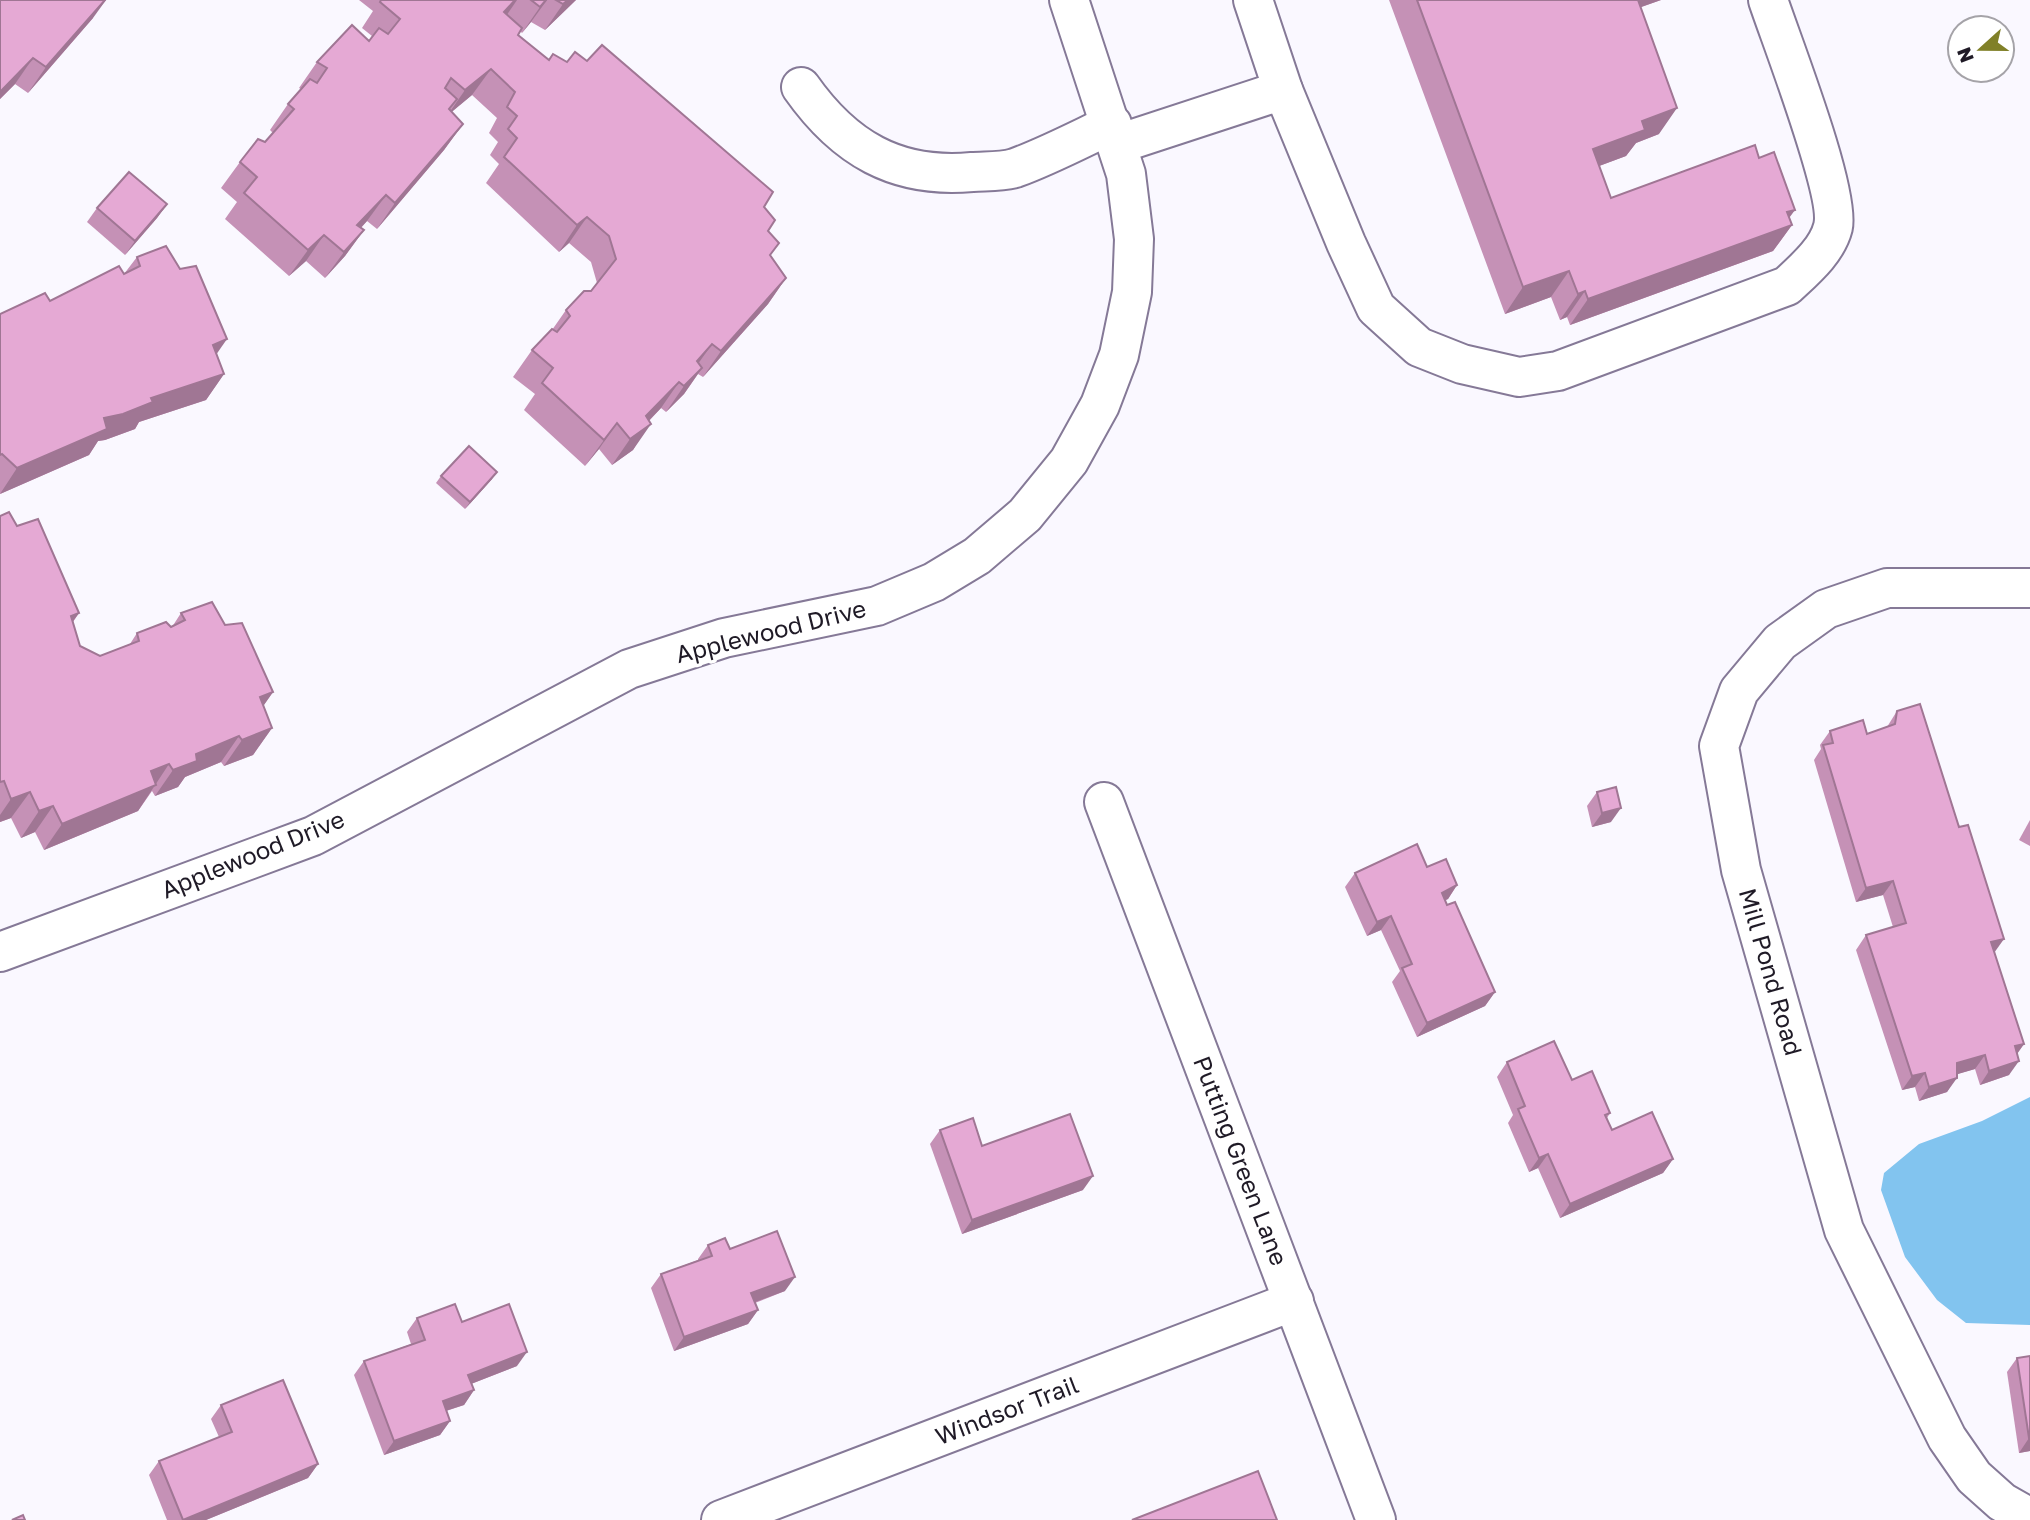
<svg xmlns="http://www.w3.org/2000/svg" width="2030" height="1520" font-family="'Golos Text',sans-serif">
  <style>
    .water { fill: #82c4ef }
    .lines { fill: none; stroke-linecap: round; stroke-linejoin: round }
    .minor-casing { stroke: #857997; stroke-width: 42 }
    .minor { stroke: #fff; stroke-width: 38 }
    .wall { fill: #c591b6 }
    .shaded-wall { fill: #a07694 }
    .building { fill: #e5a9d4; stroke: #a07694; stroke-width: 2 }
    .labels { text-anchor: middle; stroke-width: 7; stroke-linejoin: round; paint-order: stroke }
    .street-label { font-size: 24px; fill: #1f1a26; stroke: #fff }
  </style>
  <rect width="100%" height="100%" fill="#faf8ff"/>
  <polygon class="water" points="2030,1097 2030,1325 1966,1323 1937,1300 1905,1257 1881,1190 1884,1173 1919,1144 1982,1121"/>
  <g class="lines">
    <defs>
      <g id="minor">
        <path d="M801 87C844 148 896 179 972 172 986 171 1002 172 1015 168 1048 156 1080 139 1112 124"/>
        <path d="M1283 90 1346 243 1376 308 1419 347 1462 364 1519 377 1558 371 1787 286C1804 270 1827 251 1833 227 1841 193 1782 42 1768 0"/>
        <polyline points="1118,144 1283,90 1253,0"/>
        <polyline points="2030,588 1887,588 1826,609 1780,642 1739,691 1719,746 1741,870 1844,1230 1947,1438 1974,1477 2002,1502 2030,1518"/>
        <polyline points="1104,802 1376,1520"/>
        <polyline points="0,952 313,836 629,669 724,638 877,606 934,582 977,556 1025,515 1069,461 1100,405 1119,355 1132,292 1134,239 1126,174 1069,0"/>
        <polyline points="721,1520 1294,1301"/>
      </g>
    </defs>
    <use href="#minor" class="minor-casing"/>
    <use href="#minor" class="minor"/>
  </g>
  <g class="wall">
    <polygon points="0,0 93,18 28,93 15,84 0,99"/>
    <polygon points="359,0 576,0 545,30 531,22 522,33 520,31 518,35 549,60 764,207 768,231 770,255 786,278 768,304 703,377 698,374 684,394 666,412 661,408 649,421 633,450 612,465 599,449 585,466 524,410 535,394 513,377 532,350 552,330 566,310 591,291 597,283 591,262 569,243 559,252 486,183 499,164 490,155 498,142 489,133 497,118 472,95 451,112 463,124 444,150 377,229 367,221 361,228 364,230 345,256 325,278 306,261 289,276 225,219 237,202 221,188 240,162 265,142 273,133 270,130 288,104 301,89 299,88 317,62 369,41 372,36 362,28 373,11"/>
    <polygon points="1389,0 1661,0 1641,7 1659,134 1636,143 1626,156 1599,166 1611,198 1759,158 1792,225 1773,251 1570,325 1567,317 1560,320 1551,297 1505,314"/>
    <polygon points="167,204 157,218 125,255 87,222 97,208"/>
    <polygon points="137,257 216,353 224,374 206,400 139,422 135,429 105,440 98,441 89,455 0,494 0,314 50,301 124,274"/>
    <polygon points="441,476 492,479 465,509 436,483"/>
    <polygon points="0,516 17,526 79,613 73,622 80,646 100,656 130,644 137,633 172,627 181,613 225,625 273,692 263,706 272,728 253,755 224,766 221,762 185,777 178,787 155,796 152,791 138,811 44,850 35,832 21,838 11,818 0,822"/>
    <polygon points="1897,711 1994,953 2024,1044 2017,1054 2009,1075 1980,1085 1975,1069 1957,1074 1947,1092 1919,1101 1915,1087 1902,1090 1856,950 1866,935 1893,927 1883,895 1856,902 1814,760 1821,749 1820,745 1830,731 1867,734 1887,727"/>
    <polygon points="1597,792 1611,822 1592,827 1587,806"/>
    <polygon points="2030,820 2030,846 2019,840"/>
    <polygon points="1427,867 1457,885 1448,899 1445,900 1495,992 1485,1006 1417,1037 1392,982 1400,971 1381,930 1367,936 1345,887 1355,873"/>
    <polygon points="1507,1062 1572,1080 1610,1113 1607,1118 1612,1130 1673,1159 1663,1173 1560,1218 1538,1168 1529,1172 1508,1123 1513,1115 1497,1077"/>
    <polygon points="940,1130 982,1146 1083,1190 962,1234 930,1144"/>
    <polygon points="708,1245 730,1249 785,1291 755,1303 758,1310 748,1324 674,1351 651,1288 661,1274 698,1260 698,1259"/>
    <polygon points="417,1318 462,1322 517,1366 471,1384 474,1390 464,1405 446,1411 450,1421 440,1435 384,1455 354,1375 364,1361 411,1344 407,1332"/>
    <polygon points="2030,1356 2030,1451 2019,1453 2007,1372 2017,1358"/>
    <polygon points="221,1405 318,1464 308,1478 206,1520 167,1520 149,1475 159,1461 219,1437 211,1419"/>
  </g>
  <g class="shaded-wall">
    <polygon points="105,0 106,0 93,18 28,93 46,67"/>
    <polygon points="515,0 517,0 504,19 504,12"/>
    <polygon points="546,0 547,0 531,22 522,33 540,7"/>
    <polygon points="568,0 576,0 545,30 563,4"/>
    <polygon points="1628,0 1661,0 1616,16"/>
    <polygon points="33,58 15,84 0,99 0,92"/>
    <polygon points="491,69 472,95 447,116 465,90"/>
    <polygon points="1677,108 1659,134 1636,143 1626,156 1575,175 1593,149 1642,121"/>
    <polygon points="463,124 444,150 377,229 395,203"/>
    <polygon points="386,195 367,221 339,251 357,225"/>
    <polygon points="167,204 157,218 125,255 135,241"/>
    <polygon points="1795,210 1781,229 1792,225 1773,251 1570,325 1588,299 1787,212"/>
    <polygon points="587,217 569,243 559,252 577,225"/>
    <polygon points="364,230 345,256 325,278 344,252"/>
    <polygon points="324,235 306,261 289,276 308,250"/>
    <polygon points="1569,271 1551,297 1505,314 1523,287"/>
    <polygon points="786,278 768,304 703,377 721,351"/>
    <polygon points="1585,291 1567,317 1560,320 1578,294"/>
    <polygon points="227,339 209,365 213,345"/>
    <polygon points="712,344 693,371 697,361"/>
    <polygon points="702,368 684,394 666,412 684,386"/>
    <polygon points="224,374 206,400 139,422 135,429 105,440 98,441 89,455 0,494 17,468 104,418 151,398"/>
    <polygon points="679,382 661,408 633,437 651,424 633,450 612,465 646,416"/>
    <polygon points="617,423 599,449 585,466 604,440"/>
    <polygon points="497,472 492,479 465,509 470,502"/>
    <polygon points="79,613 60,639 71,616"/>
    <polygon points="273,692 255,718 260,697"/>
    <polygon points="272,728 253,755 224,766 242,740"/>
    <polygon points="239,736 221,762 185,777 178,787 155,796 173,770 196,754"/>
    <polygon points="169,764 138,811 44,850 62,824 151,771"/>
    <polygon points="30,792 11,818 0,822 0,815 11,799"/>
    <polygon points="53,806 35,832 21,838 39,811"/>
    <polygon points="1621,808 1611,822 1592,827 1602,813"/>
    <polygon points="1893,881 1883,895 1856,902 1866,888"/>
    <polygon points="1457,885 1448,899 1432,907 1442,893"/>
    <polygon points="1391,916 1381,930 1367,936 1377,922"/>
    <polygon points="2004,939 1994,953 1991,942"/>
    <polygon points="1495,992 1485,1006 1417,1037 1427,1023"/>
    <polygon points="2024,1044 2014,1058 2015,1046"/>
    <polygon points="1985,1055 1975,1069 1948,1077 1957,1063"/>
    <polygon points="2019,1061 2009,1075 1980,1085 1989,1071"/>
    <polygon points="1925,1073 1915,1087 1902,1090 1912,1076"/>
    <polygon points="1957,1078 1947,1092 1919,1101 1929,1087"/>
    <polygon points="1548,1154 1538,1168 1529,1172 1539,1158"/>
    <polygon points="1673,1159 1663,1173 1560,1218 1570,1204"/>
    <polygon points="1093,1176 1083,1190 962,1234 972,1220"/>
    <polygon points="795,1277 785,1291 742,1307 751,1293"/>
    <polygon points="758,1310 748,1324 674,1351 684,1337"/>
    <polygon points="527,1352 517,1366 458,1389 468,1375"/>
    <polygon points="474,1390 464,1405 433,1415 443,1401"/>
    <polygon points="450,1421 440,1435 384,1455 394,1441"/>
    <polygon points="2029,1438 2030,1438 2030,1451 2019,1453"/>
    <polygon points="318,1464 308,1478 206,1520 183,1520"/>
  </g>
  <g class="building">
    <polygon points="0,0 105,0 46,67 33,58 0,92"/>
    <polygon points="381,0 515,0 504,12 522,28 518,35 549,60 553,54 567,62 575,52 587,61 602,45 773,192 764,207 775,220 768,231 779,243 770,255 786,278 721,351 712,344 697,361 702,368 684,386 679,382 646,416 651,424 630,439 617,423 604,440 542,383 553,368 532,350 552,329 557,332 570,316 566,310 584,291 591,291 616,259 609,236 587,217 577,225 504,157 517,138 508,129 517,116 507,107 515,92 491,69 465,90 451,78 445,88 457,99 449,109 463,124 395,203 386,195 357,225 364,230 344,252 324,235 308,250 244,193 257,177 240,162 258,139 265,142 294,109 288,104 310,79 317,83 327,68 317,62 352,25 369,41 379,28 388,34 400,19 380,2"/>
    <polygon points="531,0 546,0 540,7"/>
    <polygon points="556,0 568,0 563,4"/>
    <polygon points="1417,0 1638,0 1677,108 1642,121 1645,130 1593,149 1611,198 1755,145 1759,158 1774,152 1795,210 1787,212 1792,225 1588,299 1585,291 1578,294 1569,271 1523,287"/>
    <polygon points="129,172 167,204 135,241 97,208"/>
    <polygon points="166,246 180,269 196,266 227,339 213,345 224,374 151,398 153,402 123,414 104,418 107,429 17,468 2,454 0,455 0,314 45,293 50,301 119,266 124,274 140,266 137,257"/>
    <polygon points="469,446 497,472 470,502 441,476"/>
    <polygon points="9,512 17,526 38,519 79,613 71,616 80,646 100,656 139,641 137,633 166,622 171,627 185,620 181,613 212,602 225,625 242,623 273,692 260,697 272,728 242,740 239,736 196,754 197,761 173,770 169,764 151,771 156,785 62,824 53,806 39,811 30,792 11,799 4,781 0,782 0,516"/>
    <polygon points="1920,704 1959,827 1968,825 2004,939 1991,942 2024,1044 2015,1046 2019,1061 1989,1071 1985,1055 1957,1063 1957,1078 1929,1087 1925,1073 1912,1076 1866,935 1906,923 1893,881 1866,888 1823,745 1833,743 1830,731 1863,720 1867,734 1895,724 1897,711"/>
    <polygon points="1616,787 1621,808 1602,813 1597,792"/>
    <polygon points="1417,844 1427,867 1446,859 1457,885 1442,893 1447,905 1455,902 1495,992 1427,1023 1402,968 1412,964 1391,916 1377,922 1355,873"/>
    <polygon points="1554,1041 1572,1080 1592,1071 1610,1113 1605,1115 1612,1130 1652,1112 1673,1159 1570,1204 1548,1154 1539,1158 1518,1109 1525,1106 1507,1062"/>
    <polygon points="1070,1114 1093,1176 972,1220 940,1130 973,1118 982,1146"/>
    <polygon points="777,1231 795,1277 751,1293 758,1310 684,1337 661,1274 712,1256 708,1245 725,1238 730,1249"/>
    <polygon points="455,1304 462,1322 509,1304 527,1352 468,1375 474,1390 443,1401 450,1421 394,1441 364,1361 425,1340 417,1318"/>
    <polygon points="2030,1356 2030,1438 2029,1438 2017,1358"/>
    <polygon points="283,1380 318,1464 183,1520 159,1461 232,1432 221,1405"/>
    <polygon points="1258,1471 1277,1520 1132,1520"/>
    <polygon points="23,1515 25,1520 12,1520"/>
  </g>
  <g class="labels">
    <g class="street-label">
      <text transform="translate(771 632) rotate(-14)" y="8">Applewood Drive</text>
      <text transform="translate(253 855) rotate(-22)" y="8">Applewood Drive</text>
      <text transform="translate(1770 972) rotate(74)" y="8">Mill Pond Road</text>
      <text transform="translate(1240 1161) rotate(69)" y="8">Putting Green Lane</text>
      <text transform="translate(1007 1411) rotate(-21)" y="8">Windsor Trail</text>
    </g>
  </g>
  <g transform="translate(1981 49) rotate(249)"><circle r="33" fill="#ffffff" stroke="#a5a3a8" stroke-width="2"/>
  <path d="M0-5L12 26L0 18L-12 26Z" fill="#808028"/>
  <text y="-10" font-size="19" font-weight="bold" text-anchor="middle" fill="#1f1a26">N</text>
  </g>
</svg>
